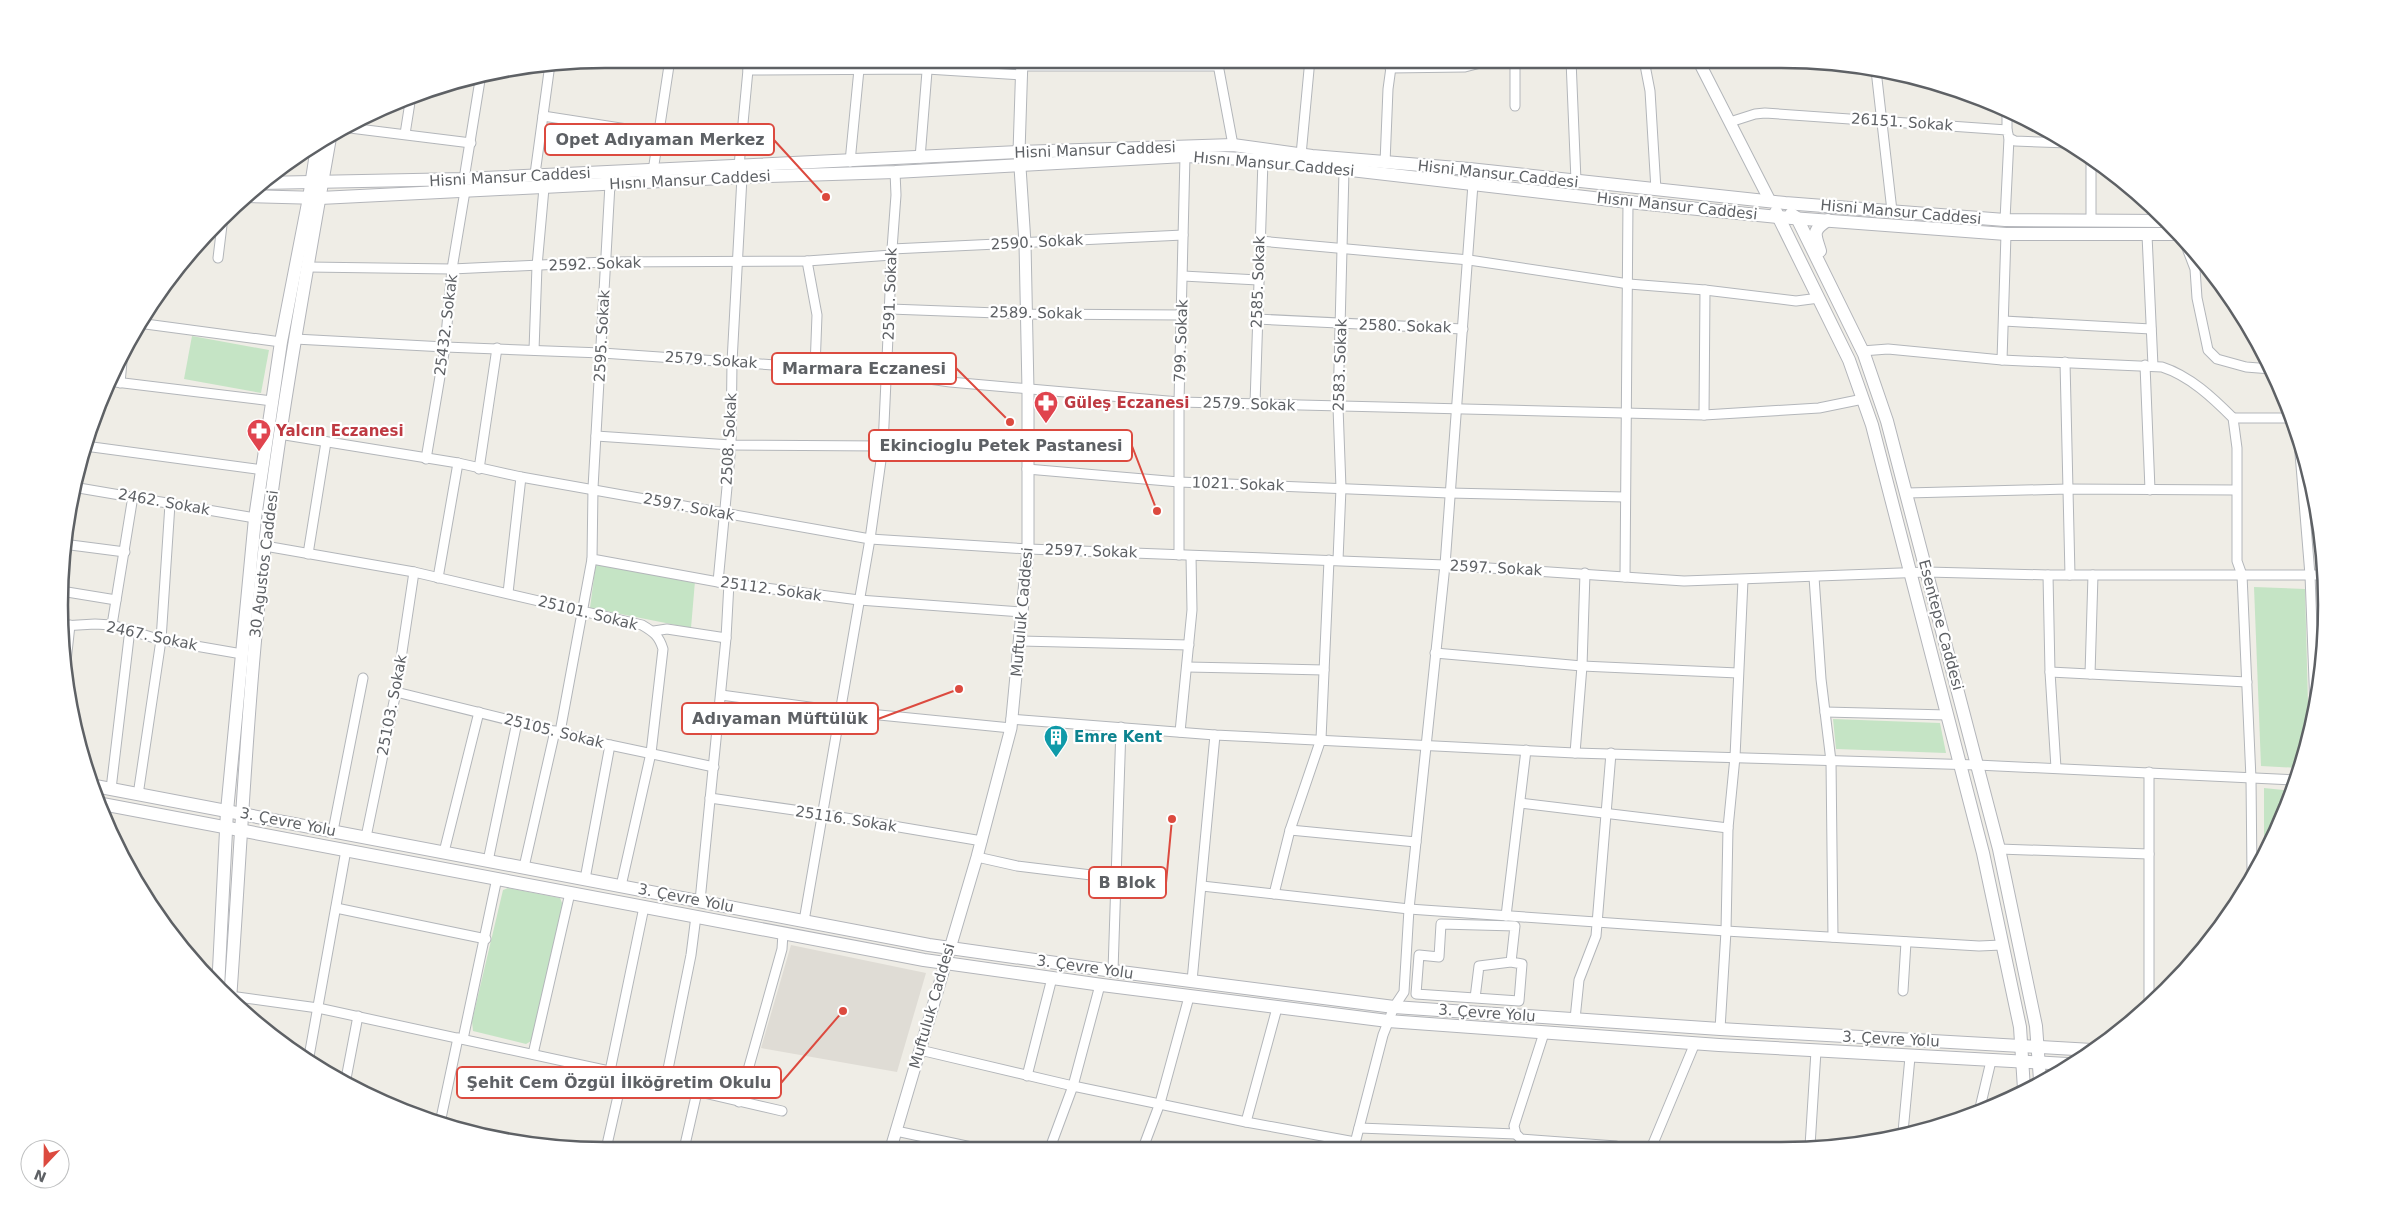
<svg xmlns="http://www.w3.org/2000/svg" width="2386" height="1209" font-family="'DejaVu Sans',sans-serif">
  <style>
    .education { fill: #dfdcd5 }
    .green { fill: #c5e4c5 }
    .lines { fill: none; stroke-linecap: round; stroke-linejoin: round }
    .minor-casing { stroke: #b3b6ba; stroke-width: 11 }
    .tertiary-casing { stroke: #b3b6ba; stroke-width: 13 }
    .secondary-casing { stroke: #b3b5ba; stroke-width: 14 }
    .minor { stroke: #fff; stroke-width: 9 }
    .tertiary { stroke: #fff; stroke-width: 11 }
    .secondary { stroke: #fff; stroke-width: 12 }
    .labels { text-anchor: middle; stroke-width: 4.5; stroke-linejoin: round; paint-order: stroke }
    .street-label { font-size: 15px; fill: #5e6165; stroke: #fff }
    .health-label { font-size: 15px; font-weight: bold; fill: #be3a42; stroke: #fff; text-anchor: start }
    .culture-label { font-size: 15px; font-weight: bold; fill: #0d838f; stroke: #fff; text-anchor: start }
    .rim { fill: none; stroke: #5e6165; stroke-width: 2.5 }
    .leader { fill: none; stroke: #dc4a3f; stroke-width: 2 }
    .callout-dot { fill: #dc4a3f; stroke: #fff; stroke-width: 2 }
    .callout { fill: #fff; stroke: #dc4a3f; stroke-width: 2 }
    .callout-label { font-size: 16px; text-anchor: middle; font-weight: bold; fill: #5e6165 }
  </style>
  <rect width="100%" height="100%" fill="#efede6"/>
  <polygon class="education" points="791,945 926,973 897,1072 761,1048"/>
  <g class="green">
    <polygon points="192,336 269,350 261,393 184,379"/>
    <polygon points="596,562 695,581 691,628 590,608"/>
    <polygon points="2254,587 2305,589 2309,743 2300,768 2261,766"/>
    <polygon points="1833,719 1940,723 1946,753 1836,749"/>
    <polygon points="2264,788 2292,791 2271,846 2264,856"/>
    <polygon points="508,888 560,898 563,905 533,1040 526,1044 473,1031 472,1021 503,890"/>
  </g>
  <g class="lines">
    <defs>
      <g id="minor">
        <polyline points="1217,59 1233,145"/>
        <polyline points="1515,60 1515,106"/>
        <polyline points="1571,60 1576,181"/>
        <polyline points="1644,60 1650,91 1656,190"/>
        <polyline points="1023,66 1216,66"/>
        <polyline points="1390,68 1465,67 1492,60"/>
        <polyline points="748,70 927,69 1022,75"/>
        <polyline points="1876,70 1892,211"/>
        <polyline points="543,116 659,134"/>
        <polyline points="1730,122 1755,114 1765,113 2007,130 2009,138 2015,141 2069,143"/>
        <polyline points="342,127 471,143"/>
        <polyline points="2007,130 2007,109"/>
        <polyline points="405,134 411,96"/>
        <polyline points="1301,155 1310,59"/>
        <polyline points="920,158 928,59"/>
        <polyline points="2091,158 2091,221"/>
        <polyline points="850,162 860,59"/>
        <polyline points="1385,163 1388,89 1392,60"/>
        <polyline points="739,166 749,59"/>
        <polyline points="653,171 670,59"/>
        <polyline points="535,174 550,64"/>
        <polyline points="464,179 481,74"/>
        <polyline points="610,184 593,488 592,559 718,582 859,600 1021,612"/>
        <polyline points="2005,220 2009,138"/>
        <polyline points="2147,235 2153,366"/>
        <polyline points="2182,235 2195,269 2197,298 2208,350 2217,359 2246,367 2271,369"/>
        <polyline points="1260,241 1469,260 1629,284 1705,290 1796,301 1819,298"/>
        <polyline points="892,249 1183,235"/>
        <polyline points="218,258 223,217"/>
        <polyline points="807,261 817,315 815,368"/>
        <polyline points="308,267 452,269 605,262 807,261 892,255"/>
        <polyline points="1183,276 1258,280"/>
        <polyline points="890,309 1027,314 1183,315"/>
        <polyline points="1257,319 1463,329"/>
        <polyline points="2004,321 2151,329"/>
        <polyline points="138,323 281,342"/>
        <polyline points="295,339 445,347 602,353 732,362 887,373 950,382 1179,402 1704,415 1819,408 1863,399"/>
        <polyline points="534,350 537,266 544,188"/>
        <path d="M1862 351 1888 349 2002 360 2162 367C2190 376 2213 398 2233 418L2237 448V561L2242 575 2251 779 2252 874"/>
        <polyline points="2002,360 2006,234"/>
        <polyline points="2065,362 2070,575"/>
        <polyline points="2145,365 2150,490"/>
        <polyline points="107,381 272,401"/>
        <polyline points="120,383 123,351"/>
        <polyline points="1255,404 1263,160"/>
        <polyline points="1704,415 1705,290"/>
        <polyline points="2233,418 2293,418"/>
        <polyline points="2298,429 2310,575 2315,707"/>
        <polyline points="279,434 458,463 521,477 870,539 1028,549 1445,565 1684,581 1927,572 2048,575 2324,575"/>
        <polyline points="596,436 731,445 883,446 1027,456"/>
        <polyline points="85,446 263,470"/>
        <polyline points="426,459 445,347 452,269 465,191"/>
        <polyline points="479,469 497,348"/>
        <polyline points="1027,469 1179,482 1449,493 1625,497"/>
        <polyline points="73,487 255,518"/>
        <polyline points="1907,493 2068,489 2236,490"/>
        <polyline points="63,544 125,552"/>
        <path d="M265 546 414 572 642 625C654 632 659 636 663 649L651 753 621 886"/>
        <polyline points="308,554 326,442"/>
        <polyline points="1179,555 1179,402 1185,156"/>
        <polyline points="1338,560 1341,488 1338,407 1344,170"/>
        <polyline points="2048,575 2050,672 2056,768"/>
        <polyline points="1625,577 1628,202"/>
        <polyline points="1814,577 1821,679 1831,761 1833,937"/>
        <polyline points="438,578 458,463"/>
        <polyline points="718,582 731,445 732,362 742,177"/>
        <polyline points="61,591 116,600"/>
        <polyline points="508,593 521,477"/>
        <polyline points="112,625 133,496"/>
        <polyline points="62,626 95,624 112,625 161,640 242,654"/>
        <polyline points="654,631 667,629 726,638"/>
        <polyline points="1020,641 1189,645"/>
        <polyline points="1435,653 1582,666 1738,673"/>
        <polyline points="1187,667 1324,670"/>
        <polyline points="2050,672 2247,682"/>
        <polyline points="2090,674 2093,575"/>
        <polyline points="64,680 70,625"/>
        <polyline points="396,692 610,745 714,767"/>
        <polyline points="721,695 839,711 1011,728"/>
        <polyline points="1825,712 1948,715"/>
        <polyline points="1011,719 1215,735 1575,753 1977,765 2296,780"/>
        <polyline points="560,732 592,559"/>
        <polyline points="1180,732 1192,610 1191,556"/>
        <polyline points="1575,753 1582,666 1585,573"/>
        <polyline points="2149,772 2149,1004"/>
        <polyline points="111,789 130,629"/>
        <polyline points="138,795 161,640 170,504"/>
        <polyline points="710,798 822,814 982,841"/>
        <polyline points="1520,803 1728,828"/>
        <polyline points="1290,830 1416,842"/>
        <polyline points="333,831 363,678"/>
        <polyline points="366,837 396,692 414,572"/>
        <polyline points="1999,849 2149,854"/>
        <polyline points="444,852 479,712"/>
        <polyline points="977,857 1017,866 1116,878"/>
        <polyline points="488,861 517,722"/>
        <polyline points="524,867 555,731"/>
        <polyline points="585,879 610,745"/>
        <polyline points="1202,886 1409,909 1726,931 1979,946 2002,945"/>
        <polyline points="1274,894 1290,830 1321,739 1329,560"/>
        <polyline points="700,901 726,638 729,583"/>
        <polyline points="336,908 486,939"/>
        <polyline points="1506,916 1526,750"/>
        <polyline points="804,921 870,539 883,446 892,249 896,195 895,172"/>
        <polyline points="1113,971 1121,727"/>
        <polyline points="206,976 218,978"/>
        <polyline points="1192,981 1215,735"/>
        <polyline points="1903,991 1906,942"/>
        <polyline points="230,996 318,1008 623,1074 782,1111"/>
        <polyline points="1475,998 1479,966 1511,962 1522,964 1519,1001 1416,994 1419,955 1439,957 1441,924 1515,926 1511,962"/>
        <polyline points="1575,1019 1579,980 1596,936 1611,753"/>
        <polyline points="1720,1029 1726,931 1728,828 1735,757 1743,580"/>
        <polyline points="1544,1033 1514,1126 1516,1134 1521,1139 1616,1146"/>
        <polyline points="463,1039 497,878"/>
        <polyline points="920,1050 1073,1086 1100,985"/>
        <polyline points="533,1054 570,893"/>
        <polyline points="308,1062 346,850"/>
        <polyline points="610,1071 644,907"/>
        <polyline points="1027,1076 1052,978"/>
        <polyline points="345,1084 358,1016"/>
        <polyline points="665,1084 691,955 696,916"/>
        <polyline points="739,1102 782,949 783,933"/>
        <polyline points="1979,1112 1991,1061"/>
        <polyline points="1246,1122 1277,1008"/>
        <polyline points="440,1123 458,1038"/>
        <polyline points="1359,1128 1516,1134"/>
        <polyline points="896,1131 976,1148"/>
        <polyline points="1903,1132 1910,1057"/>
        <polyline points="1652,1146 1695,1043"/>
        <polyline points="1810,1146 1816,1051"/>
        <polyline points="1354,1147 1383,1035 1394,1007 1404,992 1409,909 1445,565 1473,184"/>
        <polyline points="1050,1148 1073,1086 1246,1122 1355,1142"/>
        <polyline points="1143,1148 1160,1103 1189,997"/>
        <polyline points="606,1149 623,1074"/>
        <polyline points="684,1149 697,1092"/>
      </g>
      <g id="tertiary">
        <polyline points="1698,60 1770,201"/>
        <polyline points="891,1148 977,857 1011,728 1028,549 1028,390 1025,243 1019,152 1022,59"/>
      </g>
      <g id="secondary">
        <polyline points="260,183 464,179 1019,152 1233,145 1312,156 1469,169 1785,203 2005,220 2167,221"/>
        <polyline points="246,196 320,198 742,177 895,172 1185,156 1263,160 1628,202 1778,217 2006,234 2181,234"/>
        <polyline points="1776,212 1849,360 1872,425 1983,853 2020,1027 2024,1089"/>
        <polyline points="1791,214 1797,218 1864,354 1887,421 1999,849 2036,1026 2040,1080"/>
        <path d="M1820 251C1815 234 1811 231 1828 220"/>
        <polyline points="90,785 929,945 1113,971 1394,1007 1720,1029 2092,1050"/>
        <polyline points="97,803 924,960 1102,985 1388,1021 1719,1045 2067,1064"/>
        <polyline points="218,989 227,811 255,518 281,342 309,198 318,141"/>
        <path d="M230 1000C241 848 247 696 265 544 282 406 307 269 331 132"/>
      </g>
    </defs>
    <use href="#minor" class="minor-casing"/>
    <use href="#tertiary" class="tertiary-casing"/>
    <use href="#secondary" class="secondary-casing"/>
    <use href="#minor" class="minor"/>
    <use href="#tertiary" class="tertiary"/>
    <use href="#secondary" class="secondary"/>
  </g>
  <defs>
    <symbol id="pharmacy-pin" viewBox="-11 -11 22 30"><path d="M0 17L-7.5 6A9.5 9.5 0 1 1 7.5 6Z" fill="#e0444e" stroke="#fff"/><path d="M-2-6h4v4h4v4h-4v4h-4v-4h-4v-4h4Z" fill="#fff"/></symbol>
    <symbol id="building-pin" viewBox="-11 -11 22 30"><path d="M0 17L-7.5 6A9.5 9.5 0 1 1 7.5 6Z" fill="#0f9aa8" stroke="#fff"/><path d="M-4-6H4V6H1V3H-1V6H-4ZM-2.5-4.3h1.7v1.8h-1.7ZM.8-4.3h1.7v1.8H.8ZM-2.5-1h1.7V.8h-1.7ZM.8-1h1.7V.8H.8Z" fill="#fff"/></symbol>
  </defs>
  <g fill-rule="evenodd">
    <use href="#pharmacy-pin" x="1032" y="389" width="28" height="38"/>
    <use href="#pharmacy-pin" x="245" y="417" width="28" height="38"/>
    <use href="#building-pin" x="1042" y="723" width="28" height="38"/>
  </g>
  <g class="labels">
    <g class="street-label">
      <text transform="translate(1902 122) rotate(4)" y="5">26151. Sokak</text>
      <text transform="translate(1095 150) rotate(-2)" y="5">Hisni Mansur Caddesi</text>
      <text transform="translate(1274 164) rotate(5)" y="5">Hısnı Mansur Caddesi</text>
      <text transform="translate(1498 174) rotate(6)" y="5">Hisni Mansur Caddesi</text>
      <text transform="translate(510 177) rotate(-3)" y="5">Hisni Mansur Caddesi</text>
      <text transform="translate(690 180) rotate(-3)" y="5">Hısnı Mansur Caddesi</text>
      <text transform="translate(1677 206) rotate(6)" y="5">Hısnı Mansur Caddesi</text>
      <text transform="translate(1901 212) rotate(5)" y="5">Hisni Mansur Caddesi</text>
      <text transform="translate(1037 242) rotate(-3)" y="5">2590. Sokak</text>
      <text transform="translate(595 264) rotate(-2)" y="5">2592. Sokak</text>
      <text transform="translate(1258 282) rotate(-88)" y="5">2585. Sokak</text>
      <text transform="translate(890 294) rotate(-88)" y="5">2591. Sokak</text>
      <text transform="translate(1036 313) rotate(1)" y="5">2589. Sokak</text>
      <text transform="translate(446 325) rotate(-83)" y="5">25432. Sokak</text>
      <text transform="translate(1405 326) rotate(2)" y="5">2580. Sokak</text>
      <text transform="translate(602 336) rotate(-87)" y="5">2595. Sokak</text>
      <text transform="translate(1181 341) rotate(-88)" y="5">799. Sokak</text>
      <text transform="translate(711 360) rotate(4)" y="5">2579. Sokak</text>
      <text transform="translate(1340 365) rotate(-88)" y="5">2583. Sokak</text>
      <text transform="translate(1249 404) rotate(2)" y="5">2579. Sokak</text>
      <text transform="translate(729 439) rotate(-87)" y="5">2508. Sokak</text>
      <text transform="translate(1238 484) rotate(2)" y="5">1021. Sokak</text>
      <text transform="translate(164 502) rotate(10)" y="5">2462. Sokak</text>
      <text transform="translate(689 507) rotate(11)" y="5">2597. Sokak</text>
      <text transform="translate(1091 551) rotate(2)" y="5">2597. Sokak</text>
      <text transform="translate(264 564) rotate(-83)" y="5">30 Agustos Caddesi</text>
      <text transform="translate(1496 568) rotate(3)" y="5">2597. Sokak</text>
      <text transform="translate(771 589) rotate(8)" y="5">25112. Sokak</text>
      <text transform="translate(1022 612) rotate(-85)" y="5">Muftuluk Caddesi</text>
      <text transform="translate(588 613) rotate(14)" y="5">25101. Sokak</text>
      <text transform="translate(1941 625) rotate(75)" y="5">Esentepe Caddesi</text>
      <text transform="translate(152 636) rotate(12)" y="5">2467. Sokak</text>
      <text transform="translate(392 705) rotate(-79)" y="5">25103. Sokak</text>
      <text transform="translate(554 731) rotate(14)" y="5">25105. Sokak</text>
      <text transform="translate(846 819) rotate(9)" y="5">25116. Sokak</text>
      <text transform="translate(288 822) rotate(11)" y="5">3. Çevre Yolu</text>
      <text transform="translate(686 898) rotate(11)" y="5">3. Çevre Yolu</text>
      <text transform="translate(1085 967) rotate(8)" y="5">3. Çevre Yolu</text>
      <text transform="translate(932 1006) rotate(-74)" y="5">Muftuluk Caddesi</text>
      <text transform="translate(1487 1013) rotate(4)" y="5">3. Çevre Yolu</text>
      <text transform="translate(1891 1039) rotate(3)" y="5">3. Çevre Yolu</text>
    </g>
    <g class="health-label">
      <text x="1064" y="408">Güleş Eczanesi</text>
      <text x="276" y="436">Yalcın Eczanesi</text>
    </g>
    <g class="culture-label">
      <text x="1074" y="742">Emre Kent</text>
    </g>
  </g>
  <path d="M0 0H2386V1209H0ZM605 68H1781A537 537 0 0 1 2318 605V605A537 537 0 0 1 1781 1142H605A537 537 0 0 1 68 605V605A537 537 0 0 1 605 68Z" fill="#fff" fill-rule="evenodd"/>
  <path class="rim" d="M605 68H1781A537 537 0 0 1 2318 605V605A537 537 0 0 1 1781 1142H605A537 537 0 0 1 68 605V605A537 537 0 0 1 605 68Z"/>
  <path class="leader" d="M826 197L774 140M1010 422L956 368M1157 511L1132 446M959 689L878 719M1172 819L1166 883M843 1011L781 1083"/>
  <g class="callout-dot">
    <circle cx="826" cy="197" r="5"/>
    <circle cx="1010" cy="422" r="5"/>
    <circle cx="1157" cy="511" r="5"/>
    <circle cx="959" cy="689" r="5"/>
    <circle cx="1172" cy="819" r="5"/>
    <circle cx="843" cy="1011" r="5"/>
  </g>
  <g class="callout">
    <rect x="545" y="124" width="229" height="31" rx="5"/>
    <rect x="772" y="353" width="184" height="31" rx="5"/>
    <rect x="869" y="430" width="263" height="31" rx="5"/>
    <rect x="682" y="703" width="196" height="31" rx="5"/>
    <rect x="1089" y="867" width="77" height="31" rx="5"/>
    <rect x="457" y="1067" width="324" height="31" rx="5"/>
  </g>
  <g class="callout-label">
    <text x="660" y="145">Opet Adıyaman Merkez</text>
    <text x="864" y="374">Marmara Eczanesi</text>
    <text x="1001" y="451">Ekincioglu Petek Pastanesi</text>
    <text x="780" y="724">Adıyaman Müftülük</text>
    <text x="1127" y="888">B Blok</text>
    <text x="619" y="1088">Şehit Cem Özgül İlköğretim Okulu</text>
  </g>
  <g transform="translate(45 1164) rotate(202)"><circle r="24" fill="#ffffff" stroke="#bfc0c1"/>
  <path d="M0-4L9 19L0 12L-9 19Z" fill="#dc4a3f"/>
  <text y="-8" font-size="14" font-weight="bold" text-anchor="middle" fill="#5e6165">N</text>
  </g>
</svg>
